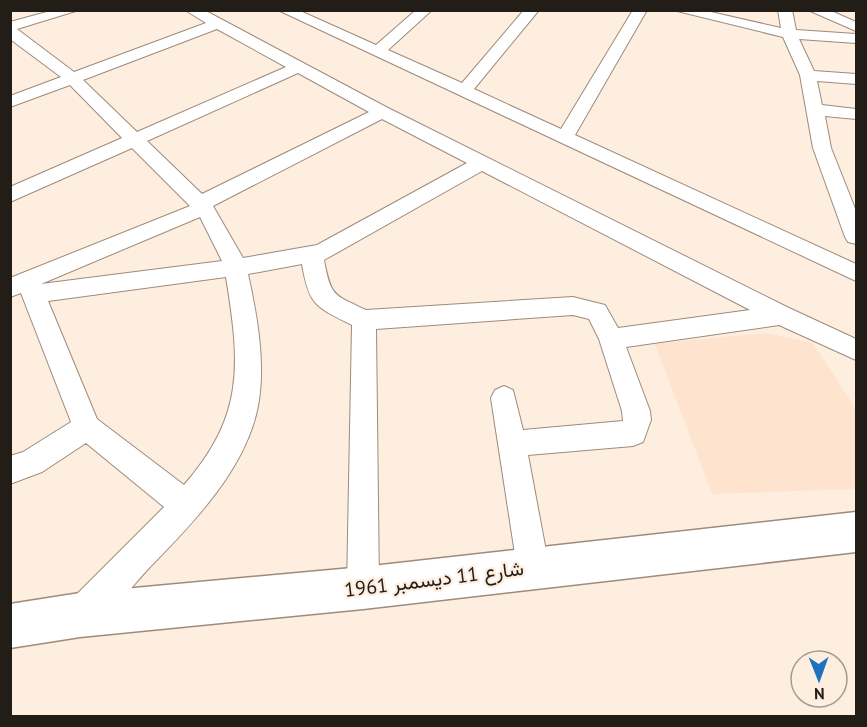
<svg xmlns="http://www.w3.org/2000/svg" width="867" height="727" font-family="'PT Sans',Vazirmatn,sans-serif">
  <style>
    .built { fill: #fee4ce }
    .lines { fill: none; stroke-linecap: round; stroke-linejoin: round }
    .street-casing { stroke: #9d8b7c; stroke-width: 2 }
    .secondary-casing { stroke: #9d8b7c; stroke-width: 3 }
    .street { fill: #fff; fill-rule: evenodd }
    .secondary { fill: #fff; fill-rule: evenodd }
    .labels { text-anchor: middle; stroke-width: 4.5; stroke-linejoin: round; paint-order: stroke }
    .near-street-label { font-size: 20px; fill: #231d17; stroke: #feeee0 }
  </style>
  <rect width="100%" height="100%" fill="#feeee0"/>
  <polygon class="built" points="765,333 813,343 856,409 856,489 712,494 655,344"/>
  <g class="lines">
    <defs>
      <g id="street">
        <path d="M54 10H79L17 29 74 72 206 23 185 10H204L388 108 789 308 856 339V360L779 325 626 347 650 411 651 420 643 442 633 446 528 455 549 567 544 578 533 583 522 578 517 567 491 398 495 390 504 386 513 390 523 430 623 421 622 411 599 339 589 319 573 315 376 329 379 588 375 600 363 604 351 600 347 588 352 325C316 307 309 306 302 264L248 274C257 315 266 364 258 406 246 469 193 523 150 567 130 588 107 621 80 632L68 627 63 615 68 603 164 507 86 443 42 472 10 484V456L23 452 71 422 21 293 10 297V278L190 206 132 148 10 202V187L122 138 70 85 10 107V96L61 77 10 39V22ZM217 29 286 67 137 132 83 80ZM298 73 369 112 202 194 147 141ZM382 119 467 163 317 245 243 258 213 206ZM482 171 750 310 618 328 605 305 573 297 366 310C333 294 331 297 324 260ZM200 217 222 261 41 284ZM226 277C240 364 245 415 184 485L97 419 48 301Z"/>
        <polygon points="278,10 298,10 376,45 416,10 432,10 388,50 462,83 524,10 539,10 474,89 561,129 633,10 647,10 575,135 856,264 856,281"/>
        <polygon points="673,10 702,10 781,28 778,10 792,10 796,30 856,34 856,43 799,39 814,71 856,74 856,84 817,81 822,105 856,109 856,119 825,116 831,148 856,211 856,244 848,242 845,237 813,148 800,75 783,37"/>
        <polygon points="808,10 829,10 856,22 856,31"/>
      </g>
      <polygon id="secondary" points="856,512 856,552 363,609 80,637 10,648 10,604 80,593 363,567"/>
    </defs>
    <use href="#street" class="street-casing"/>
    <use href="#secondary" class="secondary-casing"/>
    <use href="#street" class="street"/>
    <use href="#secondary" class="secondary"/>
  </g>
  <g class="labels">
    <g class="near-street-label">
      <text transform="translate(434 579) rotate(-7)" y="7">شارع 11 ديسمبر 1961</text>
    </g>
  </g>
  <rect width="867" height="727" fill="none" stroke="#231d17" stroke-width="24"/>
  <g transform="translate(819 679) rotate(179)"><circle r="28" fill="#feeee0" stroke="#a69a90" stroke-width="1.5"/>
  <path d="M0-4.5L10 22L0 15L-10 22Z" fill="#1d71bf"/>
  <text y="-9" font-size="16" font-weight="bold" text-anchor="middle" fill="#231d17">N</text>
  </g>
</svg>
